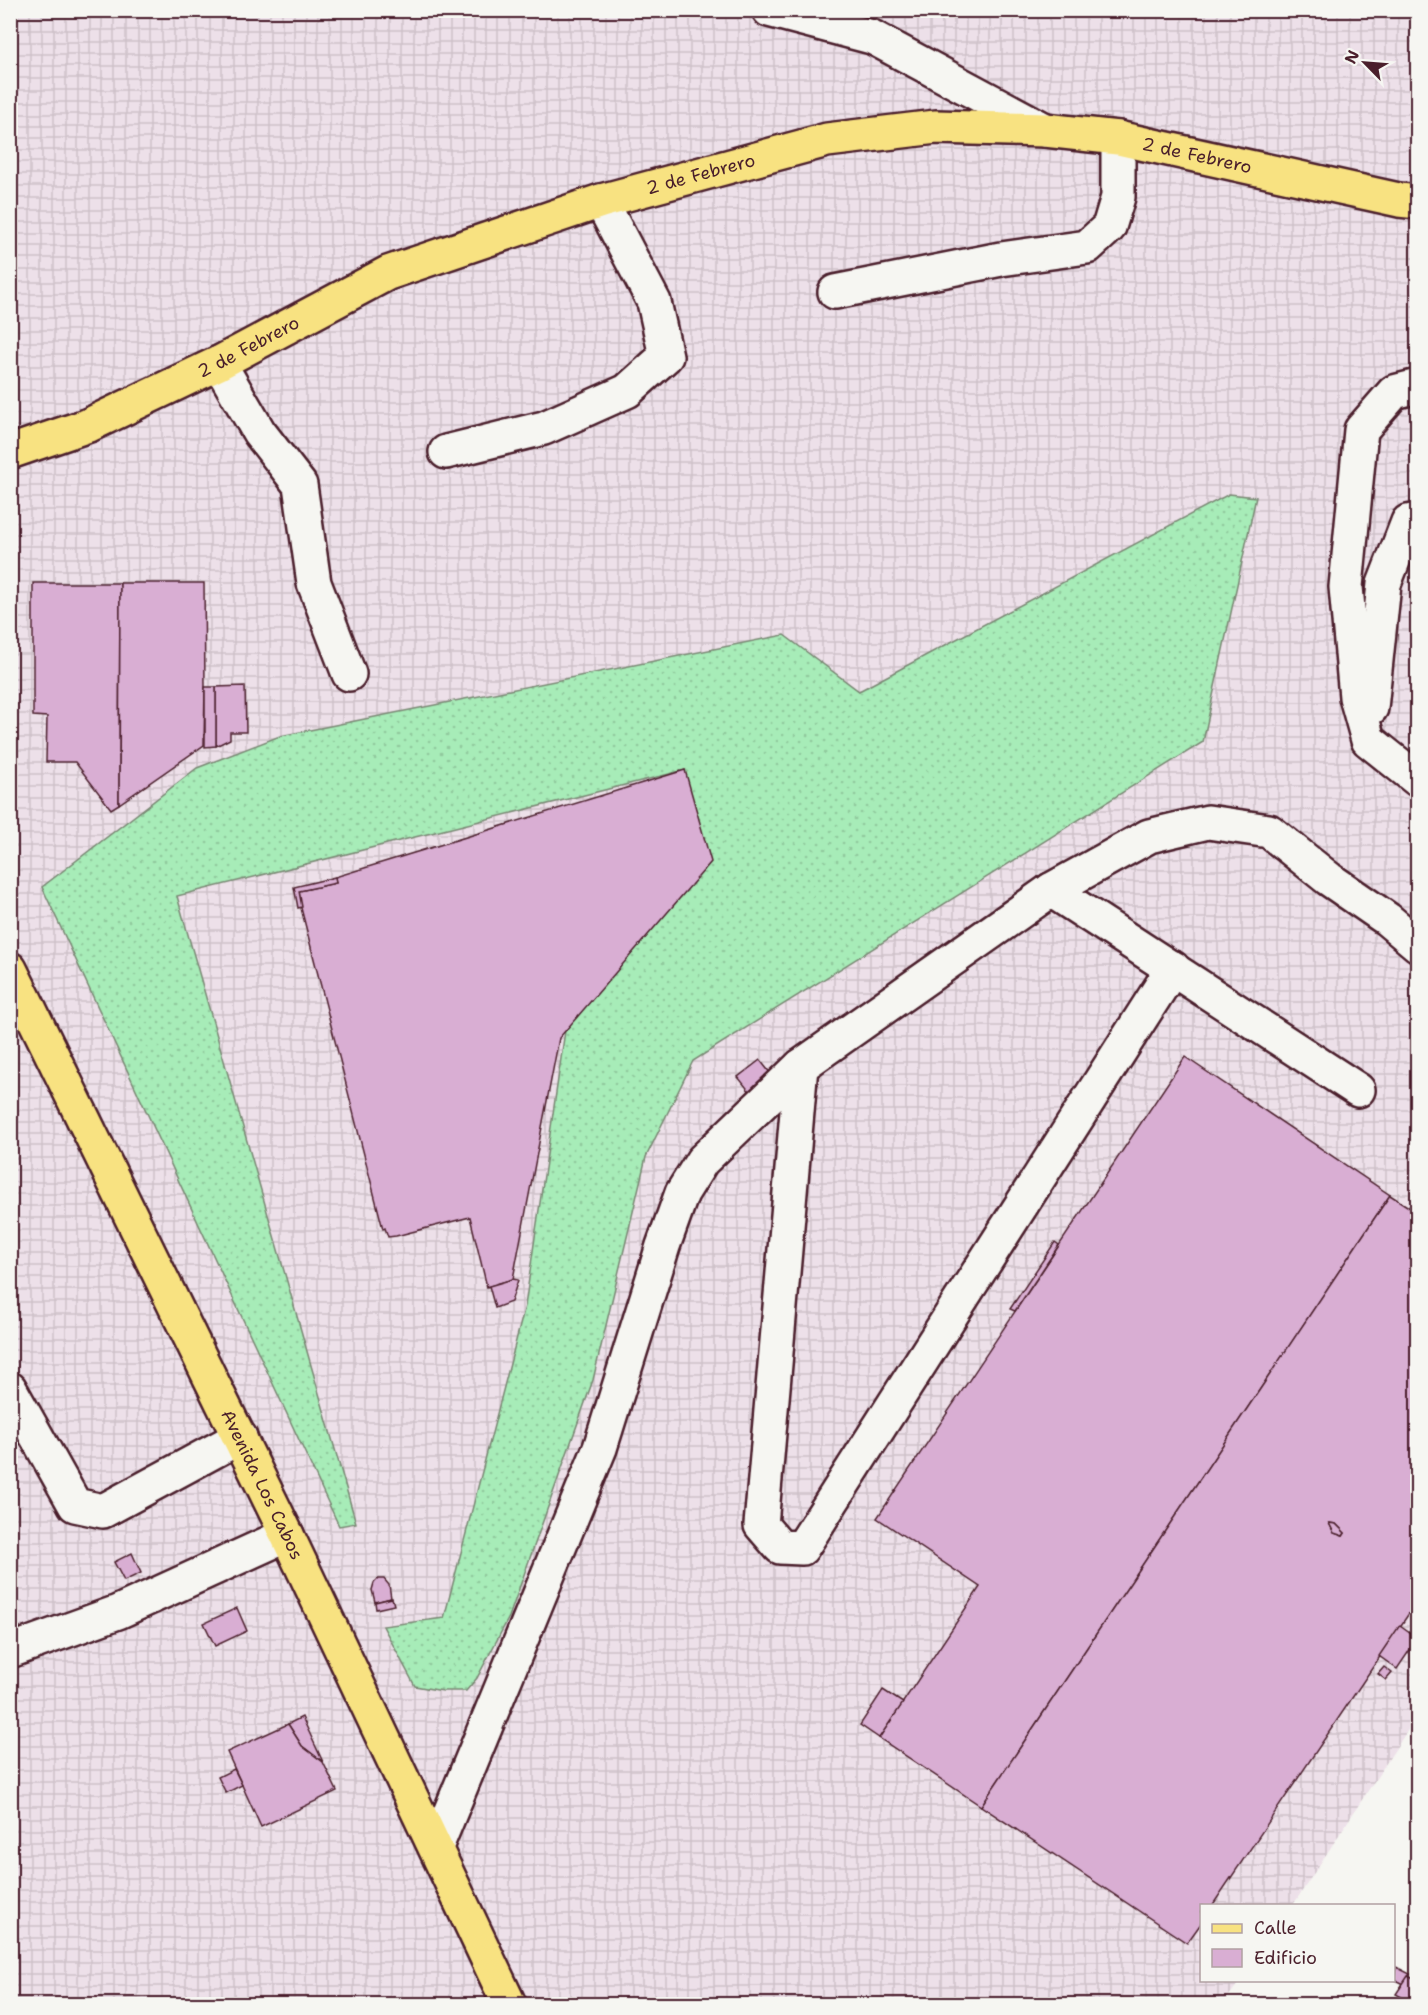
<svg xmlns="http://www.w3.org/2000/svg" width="1428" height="2015" font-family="'Shantell Sans',sans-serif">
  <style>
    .industrial { fill: url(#industrial-grid) }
    .grass { fill: url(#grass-dots); stroke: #788672; stroke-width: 1.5 }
    .building { fill: #d9aed3; stroke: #4a1f2b; stroke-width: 1.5; fill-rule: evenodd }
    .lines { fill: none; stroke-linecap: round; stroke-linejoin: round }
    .minor-casing { stroke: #4a1f2b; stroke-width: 38 }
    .major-casing { stroke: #4a1f2b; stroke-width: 38 }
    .minor { stroke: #f6f6f2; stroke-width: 33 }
    .major { stroke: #f8e281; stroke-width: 33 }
    .labels { text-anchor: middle; stroke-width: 5; stroke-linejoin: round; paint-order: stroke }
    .street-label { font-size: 18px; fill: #4a1f2b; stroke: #f6f6f2 }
  </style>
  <defs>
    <pattern id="industrial-grid" width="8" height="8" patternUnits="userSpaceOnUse" patternTransform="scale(1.5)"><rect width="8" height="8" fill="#ede0e9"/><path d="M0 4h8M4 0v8" fill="none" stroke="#cdc0c8"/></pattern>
    <pattern id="grass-dots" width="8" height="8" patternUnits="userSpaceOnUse" patternTransform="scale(1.5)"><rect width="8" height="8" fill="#a7ecb8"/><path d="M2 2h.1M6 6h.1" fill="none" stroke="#91ca9e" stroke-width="1.8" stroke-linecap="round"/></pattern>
  </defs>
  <rect width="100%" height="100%" fill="#f6f6f2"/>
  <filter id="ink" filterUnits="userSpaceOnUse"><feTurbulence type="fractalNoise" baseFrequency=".0167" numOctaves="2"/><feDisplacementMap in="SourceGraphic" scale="12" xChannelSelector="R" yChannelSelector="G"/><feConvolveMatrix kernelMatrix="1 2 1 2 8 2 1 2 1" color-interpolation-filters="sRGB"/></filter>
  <g filter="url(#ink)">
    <polygon class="industrial" points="11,11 1417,11 1417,1716 1293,1905 1202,1906 1202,1980 1240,1981 1223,2004 11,2004"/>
    <polygon class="grass" points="1229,494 1256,497 1203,742 693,1061 646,1157 593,1380 509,1617 477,1678 466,1691 443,1691 415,1686 383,1626 444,1618 525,1306 565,1031 685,770 177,896 356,1523 339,1526 42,887 197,768 280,736 784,635 859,691"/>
    <g class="building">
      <polygon points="33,583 120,583 119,804 111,809 75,762 46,762 47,717 33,716"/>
      <polygon points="120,583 204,583 205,687 204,745 119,804"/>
      <polygon points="245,686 246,732 230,732 230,739 216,746 216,687"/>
      <polygon points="205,687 216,687 216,746 205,747"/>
      <polygon points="685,770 711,862 559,1038 513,1279 487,1287 470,1217 396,1236 388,1237 385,1228 383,1229 301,908 299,891 336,883 335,877"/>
      <polygon points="335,877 336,883 299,891 302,907 298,908 294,887"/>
      <polygon points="1185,1057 1390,1195 981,1806 879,1738 980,1587 877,1518"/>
      <polygon points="760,1060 771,1074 750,1092 738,1077"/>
      <path d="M1390 1195 1418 1213V1600L1212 1906H1202V1922L1187 1943 981 1806ZM1329 1523 1336 1524 1345 1533 1343 1536 1334 1533Z"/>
      <polygon points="1055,1242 1059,1245 1015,1311 1010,1309"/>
      <polygon points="513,1279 518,1280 511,1302 495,1308 489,1286"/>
      <polygon points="1329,1523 1336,1524 1345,1533 1343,1536 1334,1533"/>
      <polygon points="132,1553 141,1573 124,1581 114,1562"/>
      <polygon points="378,1579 384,1579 389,1585 391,1598 375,1602 372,1590 374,1583"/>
      <polygon points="392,1598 394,1605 376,1609 375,1602"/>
      <polygon points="237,1608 247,1631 215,1646 204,1623"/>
      <polygon points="1400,1625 1418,1638 1397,1669 1379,1656"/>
      <polygon points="1384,1667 1392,1673 1386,1680 1378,1674"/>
      <polygon points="883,1690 903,1703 879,1738 860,1725"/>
      <polygon points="302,1717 323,1762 302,1746 288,1724"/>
      <polygon points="288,1724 302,1746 323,1762 337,1791 261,1827 227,1752"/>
      <polygon points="234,1769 242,1785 226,1793 218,1777"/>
      <polygon points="1396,1967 1410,1974 1404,1984 1394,1979"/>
      <polygon points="1408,1976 1418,1981 1418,2004 1404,2004 1407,2000 1396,1994"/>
    </g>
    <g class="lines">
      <defs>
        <g id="minor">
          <polyline points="769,10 872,37 1045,130"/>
          <polyline points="835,292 1001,259 1087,247 1109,227 1118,197 1118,138"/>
          <polyline points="219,363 259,432 300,485 314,583 349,674"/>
          <polyline points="1418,386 1394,392 1361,430 1346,587 1356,697 1368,740 1418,780"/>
          <polyline points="446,452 544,428 627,391 666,356 654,302 601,201"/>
          <polyline points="1371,708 1384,584 1408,522 1418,520"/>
          <polyline points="1051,890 1358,1090"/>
          <polyline points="801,1066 761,1525 780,1547 802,1548 1173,968"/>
          <polyline points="10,1389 75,1505 103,1511 240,1437"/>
          <polyline points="10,1651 118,1612 287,1535"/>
          <polyline points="436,1847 600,1448 663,1246 682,1193 702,1161 801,1066 1051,890 1149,836 1208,822 1269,831 1329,879 1387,919 1418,945"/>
        </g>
        <g id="major">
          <path id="s1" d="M10 452 89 425 219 363 388 273 601 201 827 140 936 127 1045 130 1118 138 1399 200 1418 202"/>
          <path id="s2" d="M10 969 287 1535 509 2004"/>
        </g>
      </defs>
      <use href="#minor" class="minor-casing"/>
      <use href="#major" class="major-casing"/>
      <use href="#minor" class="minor"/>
      <use href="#major" class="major"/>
    </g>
  </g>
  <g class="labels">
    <g class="street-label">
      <text dy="6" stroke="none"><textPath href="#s1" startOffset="1251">2 de Febrero</textPath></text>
      <text dy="6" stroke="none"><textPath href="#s1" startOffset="747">2 de Febrero</textPath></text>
      <text dy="6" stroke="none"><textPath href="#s1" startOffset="261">2 de Febrero</textPath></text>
      <text dy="6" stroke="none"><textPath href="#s2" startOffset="574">Avenida Los Cabos</textPath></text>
    </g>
  </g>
  <rect width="1428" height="2015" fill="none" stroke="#f6f6f2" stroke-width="36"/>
  <rect x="18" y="18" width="1392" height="1979" fill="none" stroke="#4a1f2b" stroke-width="2" filter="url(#ink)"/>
  <rect x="1200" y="1904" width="195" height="78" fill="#f6f6f2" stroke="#b1a0a2" stroke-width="1.5"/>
  <rect x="1212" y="1924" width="30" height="9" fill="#f8e281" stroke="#b1a0a2" stroke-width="1.5"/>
  <text x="1254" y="1934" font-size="18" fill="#4a1f2b">Calle</text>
  <rect x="1212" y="1949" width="30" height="18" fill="#d9aed3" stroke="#b1a0a2" stroke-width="1.5"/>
  <text x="1254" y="1964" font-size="18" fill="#4a1f2b">Edificio</text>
  <g transform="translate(1365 63) rotate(295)" stroke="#f6f6f2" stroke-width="4.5" paint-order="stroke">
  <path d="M0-4.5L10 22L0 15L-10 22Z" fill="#4a1f2b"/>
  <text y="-9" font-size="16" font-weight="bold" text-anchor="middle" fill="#4a1f2b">N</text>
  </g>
</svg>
